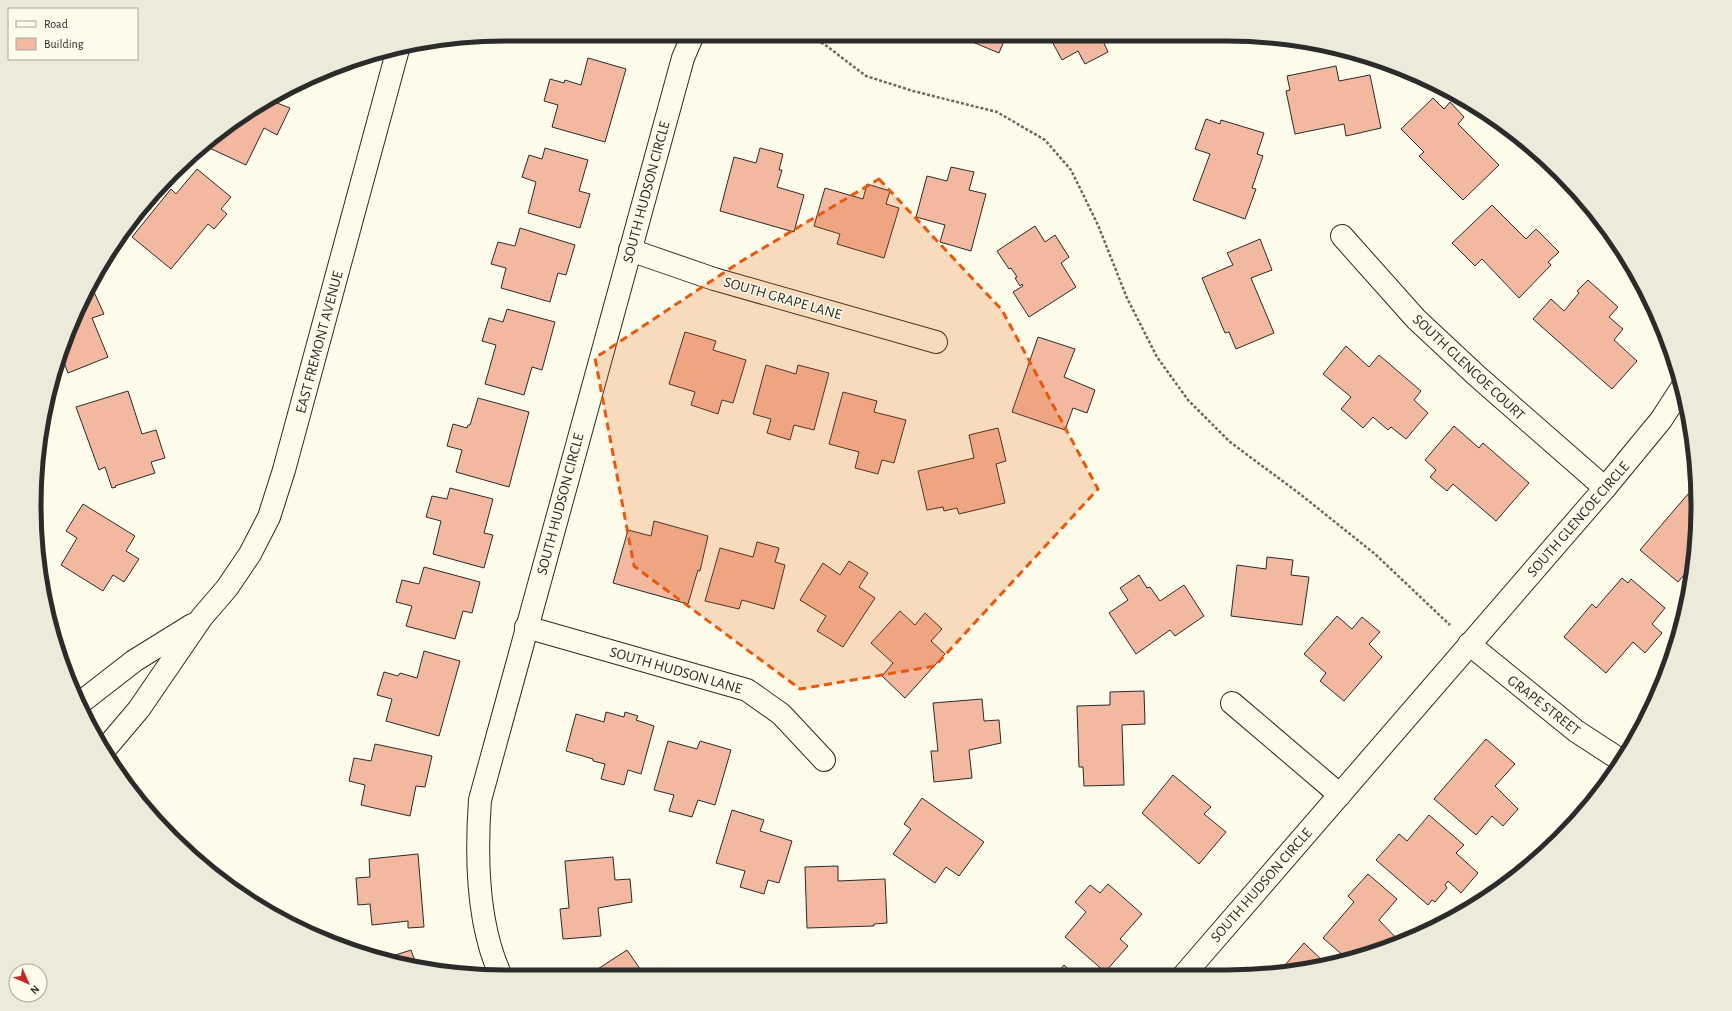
<svg xmlns="http://www.w3.org/2000/svg" width="1732" height="1011" font-family="'Alegreya Sans',sans-serif">
  <style>
    .building { fill: #f2b8a0; stroke: #2b2b2b }
    .lines { fill: none; stroke-linecap: round; stroke-linejoin: round }
    .street-casing { stroke: #2b2b2b; stroke-width: 24 }
    .path { stroke: #6a6964; stroke-width: 2.5; stroke-dasharray: 3 2; stroke-linecap: butt }
    .street { stroke: #fdfbea; stroke-width: 22 }
    .marked { fill: #e8590c; fill-opacity: 0.2; stroke: #e8590c; stroke-width: 3; stroke-dasharray: 8 5; stroke-linejoin: round }
    .labels { text-anchor: middle; stroke-width: 3; stroke-linejoin: round; paint-order: stroke }
    .street-label { font-size: 15px; fill: #2b2b2b; stroke: #fdfbea }
    .rim { fill: none; stroke: #2b2b2b; stroke-width: 5 }
  </style>
  <rect width="100%" height="100%" fill="#fdfbea"/>
  <g class="building">
    <polygon points="958,36 1006,36 999,53"/>
    <polygon points="1049,36 1113,36 1103,41 1108,52 1085,64 1078,51 1062,60"/>
    <polygon points="588,58 626,69 605,142 552,127 558,105 544,101 550,79 564,83 565,80 581,85"/>
    <polygon points="1336,66 1339,81 1370,75 1381,128 1346,136 1344,124 1295,134 1286,91 1290,90 1287,76"/>
    <polygon points="282,92 277,103 290,108 277,135 264,128 246,165 203,145 219,131"/>
    <polygon points="1433,98 1444,109 1450,102 1464,117 1458,124 1499,165 1463,200 1419,156 1424,152 1401,129"/>
    <polygon points="1206,119 1220,124 1221,120 1264,133 1257,154 1263,156 1252,188 1256,189 1245,219 1193,200 1210,154 1195,149"/>
    <polygon points="545,148 588,160 579,191 590,194 580,228 528,213 536,182 522,177 529,155 542,159"/>
    <polygon points="760,148 783,154 779,170 782,170 777,187 804,195 794,232 720,211 734,157 756,163"/>
    <polygon points="951,167 974,172 969,190 986,194 971,251 940,242 945,225 916,217 927,176 947,181"/>
    <polygon points="197,169 231,197 221,209 227,214 214,229 208,224 171,269 132,237 171,189 176,194"/>
    <polygon points="867,184 890,191 886,204 899,208 884,258 837,244 840,234 814,226 825,188 863,199"/>
    <polygon points="1492,205 1526,239 1536,229 1559,252 1548,262 1551,265 1519,298 1482,259 1475,266 1452,243"/>
    <polygon points="1035,226 1045,242 1055,235 1069,257 1061,263 1076,287 1029,317 1013,292 1023,286 1022,284 1020,286 1015,278 1017,277 1011,268 1009,269 997,251"/>
    <polygon points="520,228 575,245 566,275 558,273 550,302 501,288 506,268 491,264 498,242 515,246"/>
    <polygon points="1260,239 1272,270 1251,278 1274,333 1236,349 1229,332 1225,333 1202,278 1233,265 1227,253"/>
    <polygon points="1588,280 1618,307 1609,317 1623,329 1614,340 1637,361 1612,389 1533,319 1551,299 1564,311 1579,293 1577,291"/>
    <polygon points="94,292 104,314 92,318 108,357 68,373 61,355 83,297"/>
    <polygon points="507,309 555,322 542,370 532,367 524,395 485,384 496,345 482,341 489,318 503,322"/>
    <polygon points="685,332 716,341 713,350 746,360 733,403 722,400 718,414 691,405 695,392 669,384"/>
    <polygon points="1038,337 1075,349 1064,377 1095,390 1087,413 1073,408 1065,430 1012,412"/>
    <polygon points="1346,346 1369,367 1379,355 1421,391 1414,400 1428,413 1406,439 1391,427 1388,430 1373,417 1363,428 1341,409 1351,397 1323,374"/>
    <polygon points="766,365 796,374 798,365 829,373 814,430 794,425 790,440 767,433 771,419 753,414"/>
    <polygon points="128,391 142,434 156,430 165,458 151,462 155,473 115,486 116,487 112,488 105,467 99,470 76,407"/>
    <polygon points="843,392 877,401 874,412 906,420 894,463 882,460 878,474 855,468 859,452 829,444"/>
    <polygon points="478,398 529,412 509,487 456,472 462,450 447,446 453,424 467,428 468,425 470,425"/>
    <polygon points="1454,426 1479,448 1483,443 1529,483 1496,521 1453,484 1447,491 1430,477 1436,470 1425,460"/>
    <polygon points="998,428 1006,461 996,464 1005,503 959,514 957,508 944,511 943,507 927,510 918,471 974,458 969,435"/>
    <polygon points="450,488 493,499 484,533 493,535 484,568 433,554 441,521 426,517 432,496 447,499"/>
    <polygon points="1688,494 1698,502 1698,505 1692,569 1690,568 1678,582 1640,550"/>
    <polygon points="83,504 135,536 126,551 139,559 124,582 113,575 103,591 61,565 77,538 66,531"/>
    <polygon points="654,521 708,536 700,571 698,570 688,604 613,583 628,530 651,536"/>
    <polygon points="757,542 779,548 775,562 785,565 774,609 742,600 739,609 705,601 720,548 753,557"/>
    <polygon points="1267,557 1293,560 1291,575 1309,577 1302,625 1231,616 1237,565 1266,569"/>
    <polygon points="849,561 868,573 859,587 875,598 843,647 817,631 826,616 800,600 823,563 840,575"/>
    <polygon points="424,567 480,582 472,613 463,611 455,639 406,626 412,606 396,602 402,580 419,584"/>
    <polygon points="1139,575 1147,588 1150,587 1160,601 1184,585 1204,616 1175,636 1170,630 1136,654 1109,613 1128,600 1120,588"/>
    <polygon points="1622,578 1628,583 1631,579 1665,608 1652,624 1662,633 1645,653 1633,642 1606,673 1564,637 1592,604 1596,608"/>
    <polygon points="900,611 915,625 925,613 942,629 931,641 945,654 905,698 882,676 893,663 871,643"/>
    <polygon points="1337,616 1352,629 1362,617 1380,632 1369,644 1382,657 1344,701 1320,681 1326,673 1304,654"/>
    <polygon points="424,651 460,661 439,736 386,721 392,699 377,695 384,672 398,676 400,673 417,678"/>
    <polygon points="1144,691 1145,724 1122,725 1124,785 1084,786 1083,767 1079,767 1077,706 1110,705 1110,692"/>
    <polygon points="982,699 984,721 999,720 1001,743 969,750 972,778 934,782 931,751 938,751 933,703"/>
    <polygon points="606,712 624,717 625,712 638,716 636,720 654,726 641,774 628,770 624,785 601,779 605,764 593,761 593,759 566,751 576,714 604,722"/>
    <polygon points="1486,739 1515,764 1495,786 1518,809 1503,826 1492,816 1476,835 1434,799"/>
    <polygon points="668,741 697,749 700,741 731,750 715,805 698,800 692,817 669,811 674,795 654,790"/>
    <polygon points="375,744 432,756 425,787 416,786 410,816 361,805 365,785 349,781 354,758 371,761"/>
    <polygon points="1173,775 1211,807 1204,814 1226,832 1199,864 1142,813"/>
    <polygon points="922,798 984,842 959,876 946,867 935,883 893,854 911,829 904,824"/>
    <polygon points="732,810 764,820 760,831 792,841 779,883 768,880 764,894 740,887 745,871 716,863"/>
    <polygon points="1429,815 1464,845 1456,853 1478,873 1461,893 1448,881 1445,885 1447,888 1435,902 1432,900 1428,905 1376,860 1399,834 1407,841"/>
    <polygon points="418,854 424,927 408,928 408,921 372,925 370,904 358,905 356,878 370,877 369,859"/>
    <polygon points="613,857 615,880 630,879 632,902 598,908 601,936 563,939 560,909 569,908 565,861"/>
    <polygon points="838,866 838,881 885,879 887,923 874,924 874,926 807,928 805,867"/>
    <polygon points="1368,874 1397,899 1379,920 1400,942 1378,952 1346,958 1323,938 1354,902 1348,896"/>
    <polygon points="1108,884 1142,914 1120,939 1128,946 1105,972 1065,937 1086,912 1075,902 1090,885 1100,893"/>
    <polygon points="1304,943 1325,963 1279,972"/>
    <polygon points="411,950 416,964 386,958"/>
    <polygon points="627,950 645,976 587,976"/>
    <polygon points="1064,965 1076,976 1054,976"/>
    <polygon points="659,968 664,976 647,976"/>
    <polygon points="1017,968 1026,976 1011,976"/>
  </g>
  <g class="lines">
    <defs>
      <g id="street">
        <polyline points="1342,236 1416,319 1477,376 1605,488"/>
        <polyline points="630,250 714,279 936,342"/>
        <polyline points="526,627 747,690 781,714 824,760"/>
        <polyline points="1469,644 1576,731 1622,761"/>
        <polyline points="80,703 134,661 192,625"/>
        <polyline points="1232,703 1340,795"/>
        <polyline points="106,748 139,709 202,617 227,588 250,554 269,517 284,470 398,49"/>
        <path d="M501 976C477 925 476 855 480 800L683 58 692 37"/>
        <polyline points="1183,976 1605,488 1661,420 1681,389"/>
      </g>
    </defs>
    <use href="#street" class="street-casing"/>
    <g class="path">
      <polyline points="807,37 824,44 866,76 913,91 997,112 1045,140 1071,170 1098,225 1127,298 1157,357 1188,400 1230,442 1300,494 1375,554 1450,625"/>
      <polyline points="59,649 68,670 66,672"/>
    </g>
    <use href="#street" class="street"/>
  </g>
  <path class="marked" d="M879 179 1002 310 1098 489 935 666 800 689 634 566 595 358 740 262Z"/>
  <g class="labels">
    <g class="street-label">
      <text transform="translate(646 192) rotate(-75)" y="5">SOUTH HUDSON CIRCLE</text>
      <text transform="translate(783 298) rotate(16)" y="5">SOUTH GRAPE LANE</text>
      <text transform="translate(319 342) rotate(-75)" y="5">EAST FREMONT AVENUE</text>
      <text transform="translate(1469 367) rotate(43)" y="5">SOUTH GLENCOE COURT</text>
      <text transform="translate(560 504) rotate(-75)" y="5">SOUTH HUDSON CIRCLE</text>
      <text transform="translate(1578 519) rotate(-49)" y="5">SOUTH GLENCOE CIRCLE</text>
      <text transform="translate(676 670) rotate(16)" y="5">SOUTH HUDSON LANE</text>
      <text transform="translate(1544 705) rotate(38)" y="5">GRAPE STREET</text>
      <text transform="translate(1261 885) rotate(-49)" y="5">SOUTH HUDSON CIRCLE</text>
    </g>
  </g>
  <path d="M0 0H1732V1011H0ZM505 41H1227A464 464 0 0 1 1691 505V506A464 464 0 0 1 1227 970H505A464 464 0 0 1 41 506V505A464 464 0 0 1 505 41Z" fill="#eceadb" fill-rule="evenodd"/>
  <path class="rim" d="M505 41H1227A464 464 0 0 1 1691 505V506A464 464 0 0 1 1227 970H505A464 464 0 0 1 41 506V505A464 464 0 0 1 505 41Z"/>
  <rect x="8" y="8" width="130" height="52" fill="#fdfbea" stroke="#a9a89e"/>
  <rect x="16" y="21" width="20" height="6" fill="#fdfbea" stroke="#a9a89e"/>
  <text x="44" y="28" font-size="12" fill="#2b2b2b">Road</text>
  <rect x="16" y="38" width="20" height="12" fill="#f2b8a0" stroke="#a9a89e"/>
  <text x="44" y="48" font-size="12" fill="#2b2b2b">Building</text>
  <g transform="translate(28 983) rotate(135)"><circle r="19" fill="#fdfbea" stroke="#a9a89e"/>
  <path d="M0-3L7 15L0 10L-7 15Z" fill="#c62828"/>
  <text y="-6" font-size="11" font-weight="bold" text-anchor="middle" fill="#2b2b2b">N</text>
  </g>
</svg>
